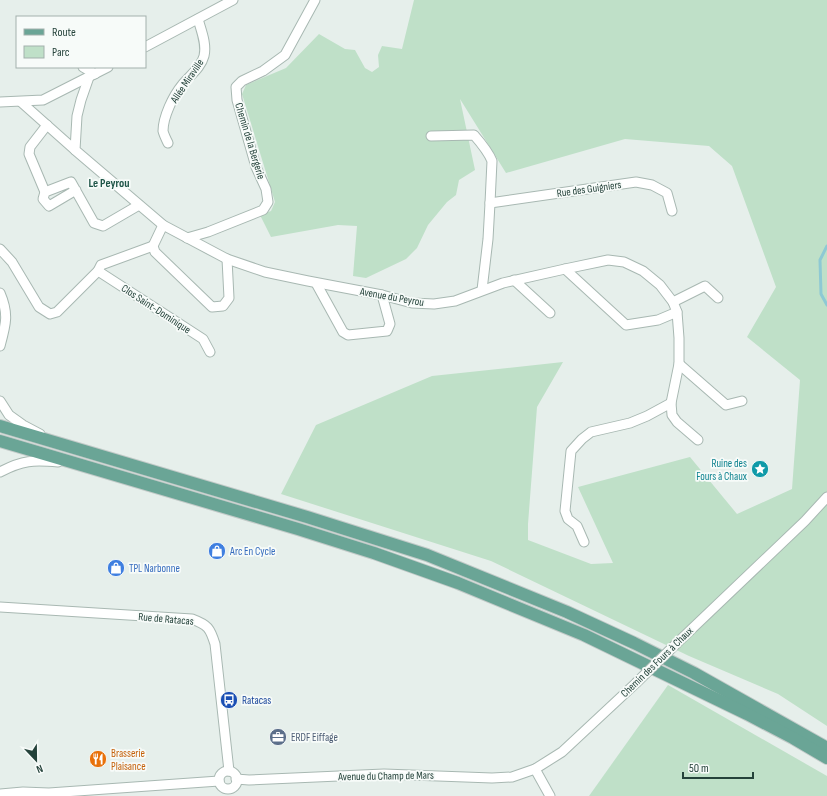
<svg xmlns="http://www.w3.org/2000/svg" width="827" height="796" font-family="'Sofia Sans Condensed',sans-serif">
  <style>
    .green { fill: #bfe0c8 }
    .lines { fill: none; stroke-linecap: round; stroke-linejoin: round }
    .stream { stroke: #8ec9d4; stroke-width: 3 }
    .street-casing { stroke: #a8b8b2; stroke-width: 11 }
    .primary-casing { stroke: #c2cac8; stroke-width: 14 }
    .street { stroke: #fff; stroke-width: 9 }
    .primary { stroke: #6aa596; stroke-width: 12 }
    .street-bridge-casing { stroke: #a8b8b2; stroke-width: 11; stroke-linecap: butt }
    .street-bridge { stroke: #fff; stroke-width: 9 }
    .labels { text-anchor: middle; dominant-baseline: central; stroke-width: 3.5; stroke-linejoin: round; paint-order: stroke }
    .street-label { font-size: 11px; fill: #24423a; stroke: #f7fbf9 }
    .culture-label { font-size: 11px; fill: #0d838f; stroke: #f7fbf9; text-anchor: end }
    .shop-label { font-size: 11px; fill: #366cbe; stroke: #f7fbf9; text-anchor: start }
    .transit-label { font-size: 11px; fill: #164399; stroke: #f7fbf9; text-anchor: start }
    .service-label { font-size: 11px; fill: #4e5e75; stroke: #f7fbf9; text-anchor: start }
    .food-label { font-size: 11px; fill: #c56008; stroke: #f7fbf9; text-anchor: start }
    .neighbourhood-label { font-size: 12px; font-weight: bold; fill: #1f5548; stroke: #f7fbf9 }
  </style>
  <rect width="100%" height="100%" fill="#e6efeb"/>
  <!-- green -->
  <g class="green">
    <path d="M414,0H827V726L778,694L689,656L491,561L281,494L316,425L432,376L563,362L537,407L528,524V540L591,564L613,563L578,487L690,457L737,514L792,489L800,380L747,337L776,287L732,166L709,146L625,139L506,173L460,99L475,170L459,180L456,195L447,202L428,225L417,248L406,259L366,278L353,276L357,226L338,225L271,237L260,215L271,211L275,202L242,94L246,85L286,68L319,34L345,49L355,50L365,68L372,72L379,67L378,55L382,46L402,49Z"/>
    <path d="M668,685L827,776V796H589Z"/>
  </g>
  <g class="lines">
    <!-- stream -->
    <path class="stream" d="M827,246L820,260L821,294L827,305"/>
    <defs>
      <g id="street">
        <path d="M145,47L233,0"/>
        <path d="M83,67L95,74"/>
        <path d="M89,77L81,100L77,116L75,150L163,225L227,259L265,272L308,281L382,295L412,303L434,304L455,301L503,283L565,269L608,260L624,262L643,271L660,285L673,302L677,312L679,338V364L671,403L672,415L677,422L698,440"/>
        <path d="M0,102L43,100L108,67"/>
        <path d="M21,102L75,150"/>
        <path d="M431,136L474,135C481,143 488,151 492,161L490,203"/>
        <path d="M168,143C166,139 164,135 163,131C163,117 173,96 182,85C189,76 201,68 204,56C207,44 201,30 198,19"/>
        <path d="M76,190L49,206L43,199L45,192L71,182L94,223L103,226L139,205"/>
        <path d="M45,192L29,154L30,147L47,125"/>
        <path d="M163,225L153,246L155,252L212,307L223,306L229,298L227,259"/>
        <path d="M187,238L208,232L263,210L268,202L266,189L256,167L237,100L236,87L242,81L263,71L285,55L315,0"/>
        <path d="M0,249L12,262L39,307L50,314L57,312L98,271L101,265L153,246"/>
        <path d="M565,269L626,325L658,320L677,312"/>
        <path d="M98,271L203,339L210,352"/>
        <path d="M514,280L550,313"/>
        <path d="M316,283L343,332L348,335L387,331L390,324L382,295"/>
        <path d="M482,290L488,239L490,203L636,182L652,185L667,193L672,211"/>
        <path d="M0,293C9,314 6,324 0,346"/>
        <path d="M673,302L705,286L718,298"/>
        <path d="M679,364L726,405L742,401"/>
        <path d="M0,401L9,415L23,425L40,434"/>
        <path d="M0,472C23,460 33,460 58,462"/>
        <path d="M584,542L577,526L568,519L565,511L571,451L582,439L591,432L630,423L647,416L671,403"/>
        <path d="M0,607L192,619C208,625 210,628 215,644L229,771"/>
        <path d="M677,643L805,521L827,497"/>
        <path d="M535,769L550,796"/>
        <circle cx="228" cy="780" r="9"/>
        <path d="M236,779L249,780L384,774L492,778L512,777L535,769L562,752L636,683"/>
        <path d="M0,794L23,792L49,793L219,781"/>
      </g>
      <g id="primary">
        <path d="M0,426L307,517L427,555L567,612L634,643L694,673L827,748"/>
        <path d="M0,441L298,529L374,553L458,583L584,635L747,714L793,738L827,758"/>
      </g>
    </defs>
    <!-- street casing -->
    <use href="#street" class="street-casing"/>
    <!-- primary casing -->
    <use href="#primary" class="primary-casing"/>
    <!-- street -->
    <use href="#street" class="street"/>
    <!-- primary -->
    <use href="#primary" class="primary"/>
    <defs>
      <path id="street-bridge" d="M636,683L677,643"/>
    </defs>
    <!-- street-bridge casing -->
    <use href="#street-bridge" class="street-bridge-casing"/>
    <!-- street-bridge -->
    <use href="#street-bridge" class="street-bridge"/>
  </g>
  <!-- icons -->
  <defs>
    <symbol id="sight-disc" viewBox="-11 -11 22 22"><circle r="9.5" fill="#0f9aa8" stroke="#f7fbf9"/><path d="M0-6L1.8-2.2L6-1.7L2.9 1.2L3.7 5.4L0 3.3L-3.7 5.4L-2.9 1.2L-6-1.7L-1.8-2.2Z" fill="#fff"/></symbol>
    <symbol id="shop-disc" viewBox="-11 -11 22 22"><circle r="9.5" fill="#3f7fe0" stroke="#f7fbf9"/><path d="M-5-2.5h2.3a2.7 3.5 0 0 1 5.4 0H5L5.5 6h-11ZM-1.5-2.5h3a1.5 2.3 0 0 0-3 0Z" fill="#fff"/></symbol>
    <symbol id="bus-disc" viewBox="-11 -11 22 22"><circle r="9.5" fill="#1a4fb4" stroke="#f7fbf9"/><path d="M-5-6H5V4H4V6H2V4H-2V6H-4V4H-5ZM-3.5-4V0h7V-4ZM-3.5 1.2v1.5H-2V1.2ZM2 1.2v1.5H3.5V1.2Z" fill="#fff"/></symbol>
    <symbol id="office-disc" viewBox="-11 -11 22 22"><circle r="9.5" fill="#5c6f8a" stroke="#f7fbf9"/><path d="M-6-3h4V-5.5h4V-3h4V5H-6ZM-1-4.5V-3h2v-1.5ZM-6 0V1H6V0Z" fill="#fff"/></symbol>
    <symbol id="restaurant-disc" viewBox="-11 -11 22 22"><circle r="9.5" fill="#e8710a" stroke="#f7fbf9"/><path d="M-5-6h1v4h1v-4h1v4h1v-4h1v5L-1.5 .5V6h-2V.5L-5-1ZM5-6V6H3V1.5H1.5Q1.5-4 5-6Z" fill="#fff"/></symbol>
  </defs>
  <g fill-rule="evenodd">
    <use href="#sight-disc" x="750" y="459" width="20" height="20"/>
    <use href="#shop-disc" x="207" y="541" width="20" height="20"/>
    <use href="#shop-disc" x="106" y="558" width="20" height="20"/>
    <use href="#bus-disc" x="219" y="690" width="20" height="20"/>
    <use href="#office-disc" x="268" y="727" width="20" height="20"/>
    <use href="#restaurant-disc" x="88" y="749" width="20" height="20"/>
  </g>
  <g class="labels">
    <!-- street labels -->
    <g class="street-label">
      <text transform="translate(187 81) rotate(-56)">Allée Miraville</text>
      <text transform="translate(250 141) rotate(73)">Chemin de la Bergerie</text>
      <text transform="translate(589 189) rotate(-8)">Rue des Guigniers</text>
      <text transform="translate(392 297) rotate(10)">Avenue du Peyrou</text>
      <text transform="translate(156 309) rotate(33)">Clos Saint-Dominique</text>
      <text transform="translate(166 619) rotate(5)">Rue de Ratacas</text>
      <text transform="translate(657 662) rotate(-44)">Chemin des Fours à Chaux</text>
      <text transform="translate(386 776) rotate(-1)">Avenue du Champ de Mars</text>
    </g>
    <!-- culture labels -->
    <g class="culture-label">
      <text x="747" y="463">Ruine des<tspan x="747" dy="13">Fours à Chaux</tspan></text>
    </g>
    <!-- shop labels -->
    <g class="shop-label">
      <text x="230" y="551">Arc En Cycle</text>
      <text x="129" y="568">TPL Narbonne</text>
    </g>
    <!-- transit labels -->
    <g class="transit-label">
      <text x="242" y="700">Ratacas</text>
    </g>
    <!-- service labels -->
    <g class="service-label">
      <text x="291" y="737">ERDF Eiffage</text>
    </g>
    <!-- food labels -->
    <g class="food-label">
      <text x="111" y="753">Brasserie<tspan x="111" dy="13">Plaisance</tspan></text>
    </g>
    <!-- neighbourhood labels -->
    <g class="neighbourhood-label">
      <text x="109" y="183">Le Peyrou</text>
    </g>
  </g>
  <!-- legend -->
  <rect x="16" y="16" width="130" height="52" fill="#f7fbf9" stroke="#a3b1ad"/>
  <rect x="24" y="29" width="20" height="6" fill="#6aa596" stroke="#a3b1ad"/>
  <text x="52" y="36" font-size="12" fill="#24423a">Route</text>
  <rect x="24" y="46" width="20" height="12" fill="#bfe0c8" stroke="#a3b1ad"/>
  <text x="52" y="56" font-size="12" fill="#24423a">Parc</text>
  <!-- north arrow -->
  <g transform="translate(36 760) rotate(158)" stroke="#f7fbf9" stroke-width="3" paint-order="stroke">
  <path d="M0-3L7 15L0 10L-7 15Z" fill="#24423a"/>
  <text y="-6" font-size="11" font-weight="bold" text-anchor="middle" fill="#24423a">N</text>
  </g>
  <!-- scale -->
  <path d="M683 772v6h70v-6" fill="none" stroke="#24423a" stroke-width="2"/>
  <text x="689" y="772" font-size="12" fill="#24423a" stroke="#f7fbf9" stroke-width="3" paint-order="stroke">50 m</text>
</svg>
